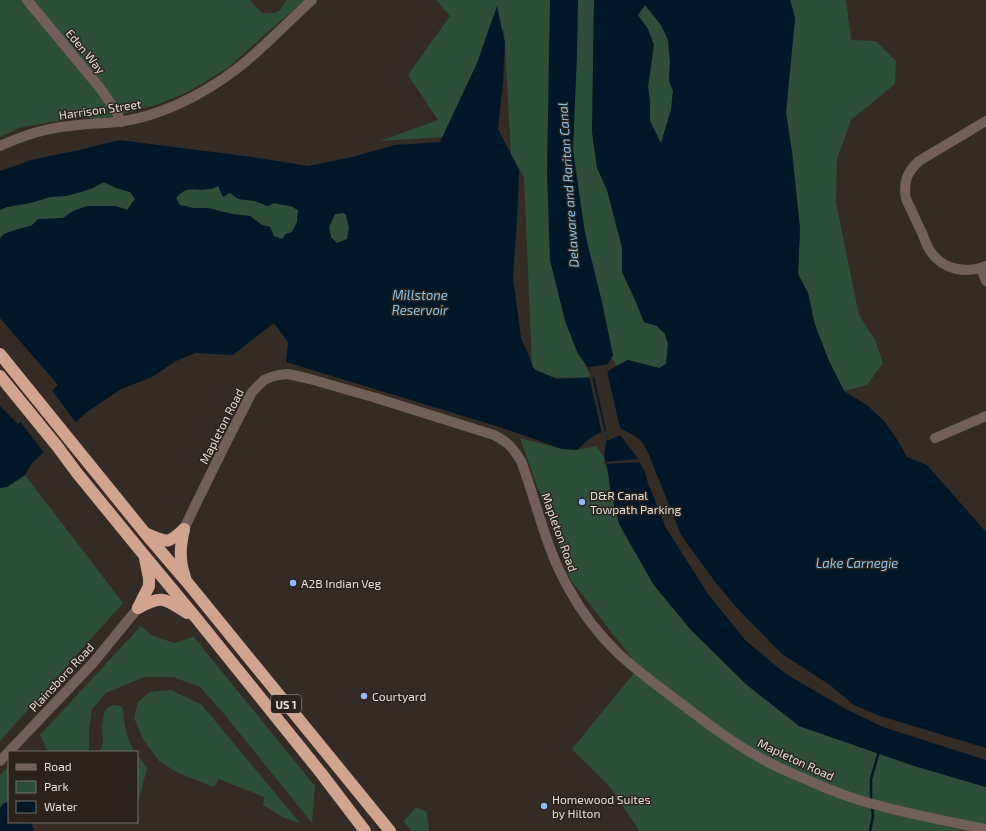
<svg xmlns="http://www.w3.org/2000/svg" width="986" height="831" font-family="'Exo 2',sans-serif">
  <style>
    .green { fill: #2d4f3a }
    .water { fill: #001729; fill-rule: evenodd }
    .pier { fill: #342b25 }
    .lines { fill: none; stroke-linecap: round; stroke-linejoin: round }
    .stream { stroke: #001729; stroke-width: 2.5 }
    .minor { stroke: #725f57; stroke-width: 10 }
    .highway { stroke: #d1a48f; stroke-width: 12 }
    .poi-dot { fill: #92b7fd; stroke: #2a221b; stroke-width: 1.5 }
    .labels { text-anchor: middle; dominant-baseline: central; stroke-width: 3; stroke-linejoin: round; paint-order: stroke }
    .shield { fill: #2a221b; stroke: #ada7a1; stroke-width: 1 }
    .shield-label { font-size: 11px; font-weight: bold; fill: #e5e0db }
    .street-label { font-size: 12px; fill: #e5e0db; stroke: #2a221b }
    .poi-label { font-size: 12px; fill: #e5e0db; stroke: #2a221b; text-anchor: start }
    .water-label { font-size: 13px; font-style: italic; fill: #86c6f3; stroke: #2a221b }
  </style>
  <rect width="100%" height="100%" fill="#342b25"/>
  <!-- green -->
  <g class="green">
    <path d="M0,0H250L262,13C277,14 279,13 286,0H305L271,29L229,67L186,93L156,105L99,120L84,117L50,122L19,128L0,137Z"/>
    <path d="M436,0H594L592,132L597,168L607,190L622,247V272L635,300L644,322L657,326L665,334L668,344L666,364L659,368L628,360L616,366L610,354L583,360L591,378L540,377L532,366L524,177L511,154L504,29L443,137L380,141L438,120L408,75L450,16Z"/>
    <path d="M790,0H846L851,40L876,41L896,61L895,84L851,120L837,159L836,203L859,315L875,340L883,363L867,385L844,391L829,361L815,325L808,293L798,274L800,228L792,152L786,113L795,18Z"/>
    <path d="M645,5L661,25L668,40L670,61L669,81L673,91L671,110L661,143L650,121V102L648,86L654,45L638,15Z"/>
    <path d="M104,182L116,188L130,192L135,199L127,210L116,206L73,211L63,218L55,219L18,229L4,234L0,238V210L7,207L30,203L50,197L66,196L93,188Z"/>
    <path d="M218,186L230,193L238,199L255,201L267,206L274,203L283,205L291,206L298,210L297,222L292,232L286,234L282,239L274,236L270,227L262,225L250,216L232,214L208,208H193L180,205L176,198C188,184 194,192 209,189C212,189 215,187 218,186Z"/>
    <path d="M343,213L346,215L349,228L347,239L336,243L331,237L329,227L335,214Z"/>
    <path d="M520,438L562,449L577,450L596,446L604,457L608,472L653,584L691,630L747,685L799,726L914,766L986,787V831H638L639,830L609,786L572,749L634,673L630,656L570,579Z"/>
    <path d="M25,475L123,603L0,741V488L7,487Z"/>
    <path d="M141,626L151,635L174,643L187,639L193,636L315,786L312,823L225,715L200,687L173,677H144L106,693L92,709L89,730V752H49L47,750L40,735Z"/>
    <path d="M171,690L202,705L300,823L284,818L263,805L264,797L219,779L214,787L178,773L159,761L143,739L134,718L138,702L150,692Z"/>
    <path d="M113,705L121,706C125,713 123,717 125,725C126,734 130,745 135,752H100L103,743L102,726L104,713L107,708Z"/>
    <path d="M137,754L147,768L139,800L137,795Z"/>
    <path d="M9,766V801L3,804L0,808V775Z"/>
    <path d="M416,807L427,812L429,831H411L404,821Z"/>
  </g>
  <!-- water -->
  <g class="water">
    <path d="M550,0H578L577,55L573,150L585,233L602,302L613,355L603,373L617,431L637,457L644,470L648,483L666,528L708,594L746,641L786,674L846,709L883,727L986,760V787L914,766L799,726L747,685L691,630L653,584L619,524L610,489L608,472L604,457L607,433L594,375L578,354L565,321L550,260L547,172Z"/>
    <path d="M594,0H790L795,18L786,113L792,152L800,228L798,274L808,293L815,325L829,361L844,391L868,406L884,421L898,441L907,457L927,465L986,532V748L880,716L854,705L830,685L782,654L735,606L716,583L681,535L649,455L643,443L638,438L620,428L607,372L616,366L628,360L659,368L666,364L668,344L665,334L657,326L644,322L635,300L622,272V247L607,190L597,168L592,132ZM645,5L661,25L668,40L670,61L669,81L673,91L671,110L661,143L650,121V102L648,86L654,45L648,29L638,15Z"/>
    <path d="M497,6L505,43L503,82L498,129L519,170L517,220L513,278L521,337L534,369L557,379L594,377L606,431C593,434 587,441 577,450L562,449L506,429L286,362L288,342L274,323L233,355L196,353L176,361L152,377L121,389L87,412L32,463L25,475L7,487L0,488V406L18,424L58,385L0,318V238L4,234L18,229L31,226L38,219L63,218L73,211L87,206H116L127,210L135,199L130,192L116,188L104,182L93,188L81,192L66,196L50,197L30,203L7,207L0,210V171L35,159L79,150L119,140L252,157L308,166L352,157L395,145L440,142L477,63ZM218,186L223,197L230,193L238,199L255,201L268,206L274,203L283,205L291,206L298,210L297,222L292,232L286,234L282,239L274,236L270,227L262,225L250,216L232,214L208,208H193L180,205L176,198C188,184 194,192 209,189C212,189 215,187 218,186ZM343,213L346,215L349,228L347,239L337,243L331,237L329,227L335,214Z"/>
    <path d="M9,801V822H31L34,831H0V808L3,804Z"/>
  </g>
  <!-- pier -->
  <g class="pier">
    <path d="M609,364L610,365L608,370L610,368L607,373L620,429L622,432L619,430L622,434L621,435L606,441L607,433L594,375L589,367Z"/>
    <path d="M589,376H592L605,433L602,434Z"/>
    <path d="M51,389L77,424L45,454L19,420Z"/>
    <path d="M641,459L642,462L604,464L603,462Z"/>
  </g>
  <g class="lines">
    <!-- stream -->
    <g class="stream">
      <path d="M871,801V779L879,751"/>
      <path d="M870,831L873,816L872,806"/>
    </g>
    <!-- minor -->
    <g class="minor">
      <path d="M27,0L100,88L116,111L121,122"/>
      <path d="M986,121L919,161C907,172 903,182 906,199C912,211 917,223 923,235C925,241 927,247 931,252C943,270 967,274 986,266"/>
      <path d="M0,146C22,136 45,128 70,126C90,123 110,124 130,120C172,112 218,86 250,58C271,40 291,19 312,0"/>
      <path d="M981,268L986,281"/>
      <path d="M935,438L986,416"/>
      <path d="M184,529L193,510L225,445L252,392L264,380L271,377L279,375L288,374L310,379L376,398L494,435C508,442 513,448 521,461C537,503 546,550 569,589C582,613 599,635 619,654C634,668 650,680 666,692C699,717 731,743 768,762C779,768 791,773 803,778C827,789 852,799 877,805C913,815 950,822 986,829"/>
      <path d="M0,761L93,663L138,608"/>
    </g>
    <!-- highway -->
    <g class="highway">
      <path d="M0,354L145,533L187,582L390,831"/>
      <path d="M0,376L57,446L77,473L144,555L197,619L321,773L365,831"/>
      <path d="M184,529C180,547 179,560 185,577"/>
      <path d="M147,534C167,542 167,545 184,529"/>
      <path d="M138,608C163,594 165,599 187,613"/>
      <path d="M138,608L149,586V578L145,558"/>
    </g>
  </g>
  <!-- markers -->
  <g class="poi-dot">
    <circle cx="582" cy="502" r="4"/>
    <circle cx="293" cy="583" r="4"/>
    <circle cx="364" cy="696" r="4"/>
    <circle cx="544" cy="806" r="4"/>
  </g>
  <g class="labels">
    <!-- shield labels -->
    <rect class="shield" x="271" y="695" width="30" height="18" rx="3"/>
    <g class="shield-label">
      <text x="286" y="704">US 1</text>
    </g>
    <!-- street labels -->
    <g class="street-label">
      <text transform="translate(86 51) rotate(50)">Eden Way</text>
      <text transform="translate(100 109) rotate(-8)">Harrison Street</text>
      <text transform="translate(221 426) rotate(-63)">Mapleton Road</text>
      <text transform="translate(560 532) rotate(70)">Mapleton Road</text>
      <text transform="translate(61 677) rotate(-47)">Plainsboro Road</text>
      <text transform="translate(796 759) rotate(25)">Mapleton Road</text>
    </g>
    <!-- poi labels -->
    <g class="poi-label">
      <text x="590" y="495">D&amp;R Canal<tspan x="590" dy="14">Towpath Parking</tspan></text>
      <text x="301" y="583">A2B Indian Veg</text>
      <text x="372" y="696">Courtyard</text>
      <text x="552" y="799">Homewood Suites<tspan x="552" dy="14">by Hilton</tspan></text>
    </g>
    <!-- water labels -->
    <g class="water-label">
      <text transform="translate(568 185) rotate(-94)">Delaware and Raritan Canal</text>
      <text x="420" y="295">Millstone<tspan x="420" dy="15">Reservoir</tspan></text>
      <text x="857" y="563">Lake Carnegie</text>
    </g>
  </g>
  <!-- legend -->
  <rect x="8" y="751" width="130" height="72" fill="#2a221b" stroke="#756e68"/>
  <rect x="16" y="764" width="20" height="6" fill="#725f57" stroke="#756e68"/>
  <text x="44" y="771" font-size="12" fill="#e5e0db">Road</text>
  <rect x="16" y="781" width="20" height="12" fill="#2d4f3a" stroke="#756e68"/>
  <text x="44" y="791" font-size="12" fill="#e5e0db">Park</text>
  <rect x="16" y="801" width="20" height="12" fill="#001729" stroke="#756e68"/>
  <text x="44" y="811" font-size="12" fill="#e5e0db">Water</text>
</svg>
